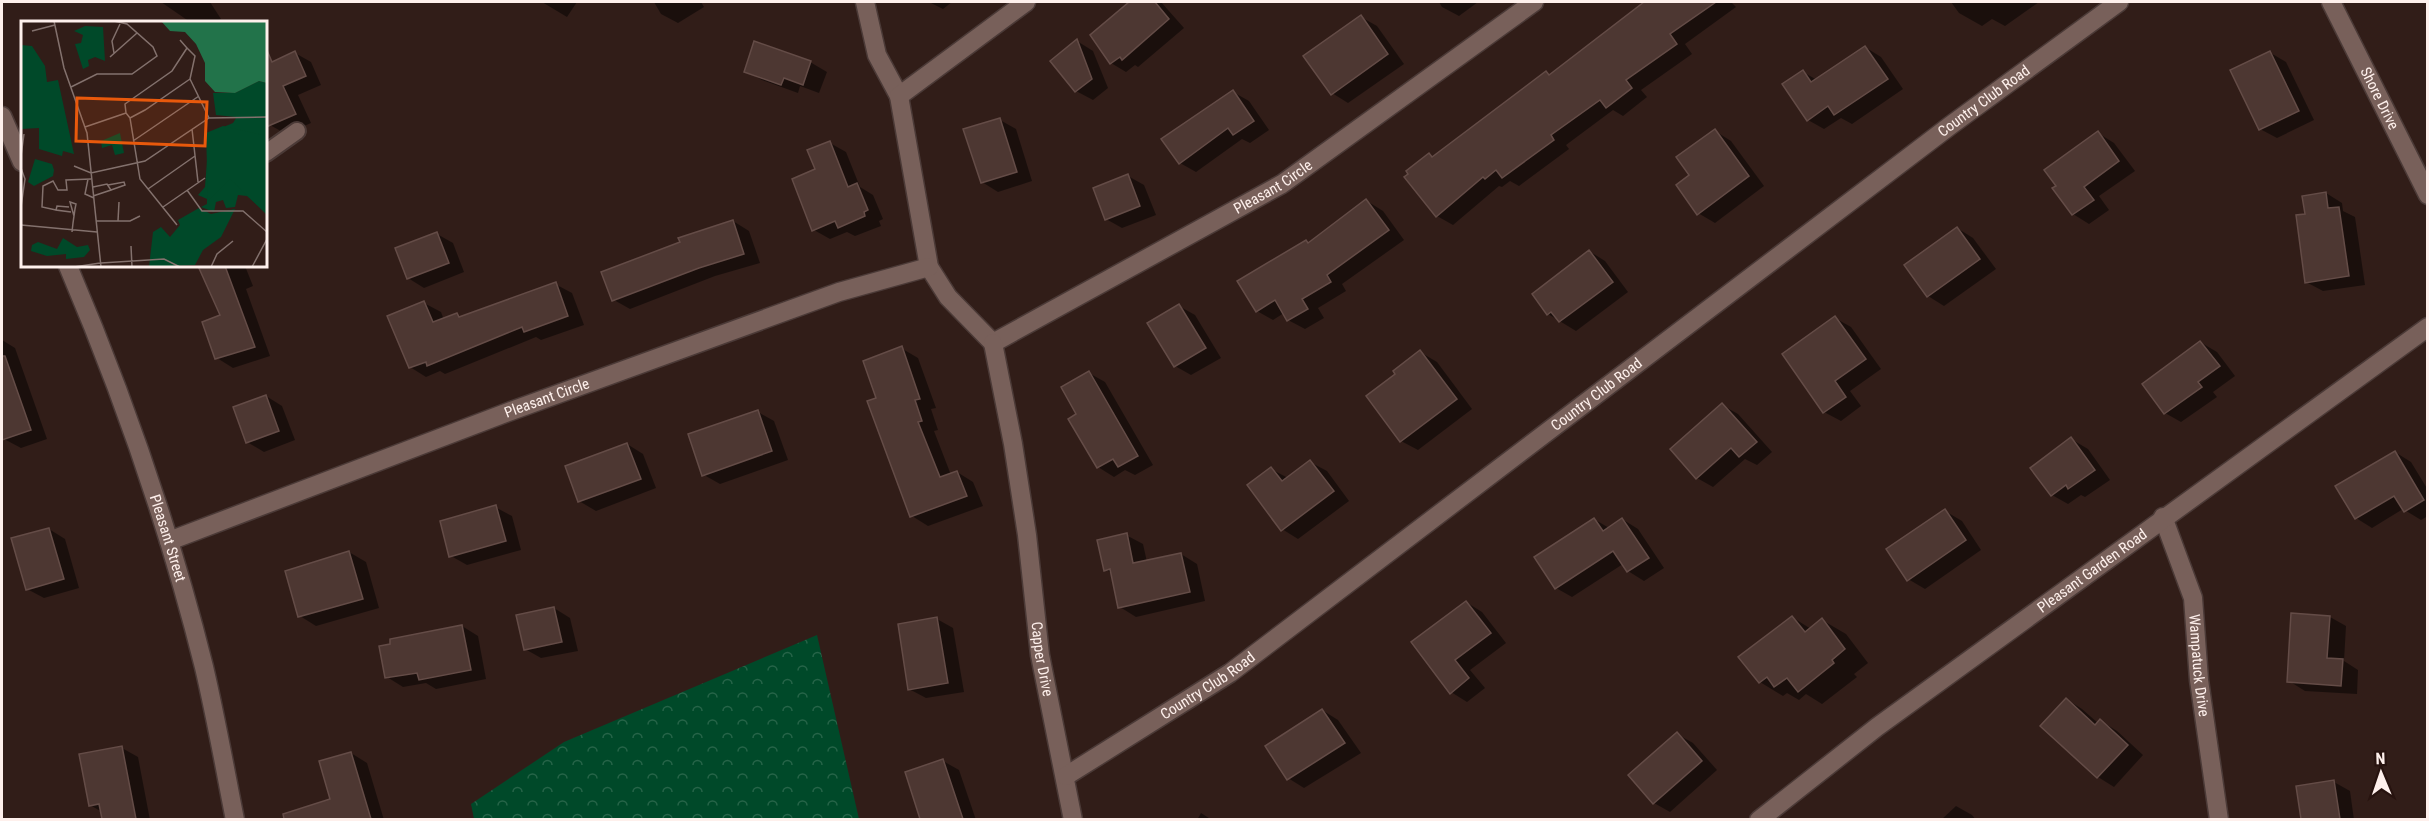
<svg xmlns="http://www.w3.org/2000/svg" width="2429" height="821" font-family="'Roboto Condensed',sans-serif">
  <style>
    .forest { fill: url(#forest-crowns) }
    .shadow { fill: #0007 }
    .building { fill: #4d3732; stroke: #644c47; stroke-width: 1.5 }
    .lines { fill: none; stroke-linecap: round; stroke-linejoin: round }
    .lane-casing { stroke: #4b3a37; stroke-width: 20 }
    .street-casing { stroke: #4b3a37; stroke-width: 21 }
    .secondary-casing { stroke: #4b3a37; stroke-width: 21 }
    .lane { stroke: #78605a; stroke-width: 16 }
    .street { stroke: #78605a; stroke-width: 18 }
    .secondary { stroke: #78605a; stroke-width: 18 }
    .labels { text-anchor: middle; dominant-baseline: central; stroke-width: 6; stroke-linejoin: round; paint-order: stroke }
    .street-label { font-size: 15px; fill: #fef0ec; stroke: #27130f }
    .inset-road { fill: none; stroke: #83716d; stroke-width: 1.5 }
    .view { fill: #e8590c; fill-opacity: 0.15; stroke: #e8590c; stroke-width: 3 }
    .inset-edge { fill: none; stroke: #fef0ec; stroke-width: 3 }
  </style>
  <defs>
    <pattern id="forest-crowns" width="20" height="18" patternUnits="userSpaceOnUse" patternTransform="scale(1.5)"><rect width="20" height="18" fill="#004929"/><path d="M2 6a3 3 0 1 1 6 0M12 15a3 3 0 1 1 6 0" fill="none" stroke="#266448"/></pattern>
  </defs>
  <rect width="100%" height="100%" fill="#311d18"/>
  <!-- forest -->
  <path class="forest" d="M817,635L859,819H474L471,804L564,742Z"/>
  <!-- shadow -->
  <g class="shadow">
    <path d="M161,2H210L221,19L215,22H190Z"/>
    <path d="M542,2H577L567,17Z"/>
    <path d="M654,2H701L704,7L678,23L661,14Z"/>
    <path d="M929,2H952L943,9Z"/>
    <path d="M1131,2H1161L1184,28L1138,67L1135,65L1126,72L1111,63L1092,35Z"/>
    <path d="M1439,2H1478L1459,16L1442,7Z"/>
    <path d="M1647,2H1731L1736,7L1685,44L1692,54L1641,90L1647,97L1623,116L1613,110L1566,145L1569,149L1519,186L1510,181L1502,187L1499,186L1453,225L1437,216L1429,155L1434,158L1546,73L1550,75Z"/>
    <path d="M1951,2H2039L2005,26L1992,19L1982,26L1959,13Z"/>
    <path d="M1361,17L1377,26L1404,64L1348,103L1332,93Z"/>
    <path d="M1077,41L1093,51L1108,88L1093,100L1076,91L1052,61Z"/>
    <path d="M1865,47L1881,57L1903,89L1852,124L1841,118L1824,129L1808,120L1803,72L1817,80Z"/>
    <path d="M2269,52L2286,62L2314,120L2277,138L2260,129Z"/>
    <path d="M295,53L311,62L321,85L298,95L311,123L286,134L270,125L268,121L266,122V66Z"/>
    <path d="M810,62L827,72L819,93L800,86L798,93L762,80L746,71Z"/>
    <path d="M1233,92L1249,101L1269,130L1250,143L1242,139L1196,172L1180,163Z"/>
    <path d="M1000,120L1016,129L1032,181L998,192L982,182Z"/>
    <path d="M1715,131L1731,141L1764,186L1715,223L1698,213L1692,176Z"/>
    <path d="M2098,133L2114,143L2135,171L2099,196L2109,210L2089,224L2073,214Z"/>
    <path d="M830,143L846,152L860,187L873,195L883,219L879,221L881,226L855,236L847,232L830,239L814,230L817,170Z"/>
    <path d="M1128,176L1144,185L1156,215L1122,228L1106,219Z"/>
    <path d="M2326,193L2342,203L2343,211L2355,217L2365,285L2323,291L2306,282V215Z"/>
    <path d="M1367,201L1383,211L1404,240L1342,284L1346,291L1318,308L1324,318L1305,329L1288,320L1284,313L1273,320L1257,311L1309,244Z"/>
    <path d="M733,221L749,231L760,263L715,276L630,309L614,300Z"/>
    <path d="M1957,228L1973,238L1996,269L1944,306L1928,296L1906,265Z"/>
    <path d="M437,234L453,243L464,272L424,288L408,278Z"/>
    <path d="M1589,251L1605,261L1628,292L1576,331L1548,314Z"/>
    <path d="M200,266H245L253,286L246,289L270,356L233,368L217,358L222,316Z"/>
    <path d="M555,284L572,293L584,325L541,340L536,337L445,374L440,371L426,377L410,367L424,303L441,312L444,320L457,314L462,318Z"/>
    <path d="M1179,306L1195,315L1221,358L1191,375L1175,366Z"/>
    <path d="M1835,318L1851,327L1881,369L1850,391L1861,406L1841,421L1824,412Z"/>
    <path d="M2,340L15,348L47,439L21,448L4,439L2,431Z"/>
    <path d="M2200,342L2217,352L2235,376L2213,392L2217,397L2181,422L2165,413Z"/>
    <path d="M901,348L918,358L936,408L931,409L938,430L934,431L951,475L957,472L973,482L983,506L928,526L912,516L878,398Z"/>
    <path d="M1420,352L1437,362L1472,409L1418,450L1401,441Z"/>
    <path d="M1089,373L1105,382L1153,465L1135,475L1125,470L1114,477L1098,467L1078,414Z"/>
    <path d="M266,396L282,406L295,440L264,452L247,442Z"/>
    <path d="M1722,405L1738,414L1772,452L1757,465L1745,459L1713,487L1697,478Z"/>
    <path d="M758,412L774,421L788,460L720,484L704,475Z"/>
    <path d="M2071,439L2088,449L2110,480L2085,497L2081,495L2068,504L2052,495Z"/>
    <path d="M627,444L643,454L656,488L596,511L579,501Z"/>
    <path d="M2395,452L2411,462L2428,490V516L2421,520L2403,509L2372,528L2356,518Z"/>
    <path d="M1310,462L1327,471L1349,501L1298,539L1282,529L1271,469L1288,478Z"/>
    <path d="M495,507L512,516L521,550L467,565L451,556Z"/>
    <path d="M1945,511L1962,521L1981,550L1925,589L1908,579Z"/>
    <path d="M1594,519L1609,528L1622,519L1638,529L1664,568L1644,581L1628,571L1623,564L1572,597L1556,588Z"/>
    <path d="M49,529L65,539L79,588L44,598L27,589Z"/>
    <path d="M1126,535L1143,544L1147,562L1181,554L1197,564L1205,601L1136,617L1120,607L1112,573L1106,570Z"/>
    <path d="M349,552L366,562L379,608L316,626L300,616Z"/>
    <path d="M1466,602L1482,612L1506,643L1470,670L1485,688L1467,702L1451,692L1413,643Z"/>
    <path d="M554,608L570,618L578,651L541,658L525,649Z"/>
    <path d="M1792,617L1811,629L1822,620L1846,634L1868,663L1854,674L1857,677L1822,704L1806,694L1799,700L1787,693L1783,696L1760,682Z"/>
    <path d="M2330,617L2346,626L2344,661L2358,670L2357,694L2305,691L2289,681Z"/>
    <path d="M937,619L953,628L964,692L926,698L909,689Z"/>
    <path d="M462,626L478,636L486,679L436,689L426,683L403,687L387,677Z"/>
    <path d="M2066,699L2082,709L2099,724L2101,721L2117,731L2143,755L2114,787L2098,777L2042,726Z"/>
    <path d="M1322,710L1338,720L1361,753L1304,788L1288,778Z"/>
    <path d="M1677,734L1693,743L1717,770L1670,812L1654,803Z"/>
    <path d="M122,748L138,757L150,820H104L102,812L90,805Z"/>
    <path d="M351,753L367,763L384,820H331L326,802L332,800Z"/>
    <path d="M943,761L959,770L976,820H922L907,773Z"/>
    <path d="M2334,782L2350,791L2354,820H2302L2298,787Z"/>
    <path d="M1956,806L1972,815L1976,820H1941Z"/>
    <path d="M1201,813L1212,820H1197Z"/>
  </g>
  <!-- building -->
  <g class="building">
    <path d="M1129,2H1155L1169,19L1122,60L1120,57L1110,64L1090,35Z"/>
    <path d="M1644,2H1716L1670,34L1677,44L1626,80L1632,88L1606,108L1600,100L1551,135L1554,140L1502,178L1496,170L1485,179L1483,177L1436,217L1404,177L1408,174L1406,171L1429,153L1432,157L1546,71L1549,75Z"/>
    <path d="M1361,15L1388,54L1331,95L1303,56Z"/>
    <path d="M1077,39L1092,79L1075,92L1050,61Z"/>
    <path d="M754,41L811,61L803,85L784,78L781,85L744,72Z"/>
    <path d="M1865,46L1888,79L1834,115L1828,106L1807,121L1782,84L1803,70L1811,82Z"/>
    <path d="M266,48L272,62L295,51L306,76L283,86L296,114L266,127Z"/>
    <path d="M2270,51L2299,111L2259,130L2230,70Z"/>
    <path d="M1233,90L1254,121L1233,135L1228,128L1179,164L1161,139Z"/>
    <path d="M1000,118L1017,172L981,183L963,129Z"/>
    <path d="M1715,129L1749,176L1697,215L1676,185L1689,175L1676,157Z"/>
    <path d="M2098,131L2119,161L2084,187L2094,200L2072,215L2052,188L2056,186L2044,170Z"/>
    <path d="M830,141L848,187L857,183L868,210L864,212L865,216L838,228L835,221L812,231L792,179L815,169L807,150Z"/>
    <path d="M1128,174L1140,206L1105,220L1093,188Z"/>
    <path d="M2326,192L2328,208L2339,207L2349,276L2305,283L2296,215L2305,214L2302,196Z"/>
    <path d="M1366,199L1389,230L1327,275L1331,282L1302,299L1308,309L1287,321L1275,300L1256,312L1237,281L1306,240L1308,243Z"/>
    <path d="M733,220L744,254L699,268L612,301L601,272L680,242L678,238Z"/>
    <path d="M1957,227L1980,259L1927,297L1904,265Z"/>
    <path d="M437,232L449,263L407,279L395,248Z"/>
    <path d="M1589,250L1613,282L1559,322L1551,312L1547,315L1532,294Z"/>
    <path d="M198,266H225L255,347L215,359L202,322L220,315Z"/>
    <path d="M556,282L568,316L524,332L522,327L427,366L426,362L409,368L387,316L424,301L433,322L457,313L459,317Z"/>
    <path d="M1179,304L1206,348L1174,367L1147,323Z"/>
    <path d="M1835,316L1866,359L1835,381L1846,397L1823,413L1782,354Z"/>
    <path d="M2200,341L2220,366L2198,382L2202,387L2164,414L2142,384Z"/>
    <path d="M902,346L920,399L915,400L922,421L918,422L940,477L957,471L967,496L910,517L867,401L876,398L863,361Z"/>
    <path d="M1420,350L1457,399L1400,442L1366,396L1395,374L1393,371Z"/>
    <path d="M2,356H5L31,430L2,440Z"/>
    <path d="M1089,371L1138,456L1118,467L1113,459L1097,468L1068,419L1076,414L1061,387Z"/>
    <path d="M266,395L279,431L246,443L233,407Z"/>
    <path d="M1722,403L1757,442L1739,457L1731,448L1696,479L1670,449Z"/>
    <path d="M758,410L772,451L702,476L688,434Z"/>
    <path d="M2071,437L2095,470L2068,489L2066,485L2051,496L2030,468Z"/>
    <path d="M627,443L641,479L578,502L565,466Z"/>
    <path d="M2395,451L2424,500L2404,512L2394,496L2355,519L2335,486Z"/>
    <path d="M1310,460L1334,491L1281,531L1247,485L1271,467L1282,481Z"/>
    <path d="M496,505L506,541L449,557L440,521Z"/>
    <path d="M1945,509L1966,540L1907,581L1886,549Z"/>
    <path d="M1594,518L1603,531L1622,518L1649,558L1627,572L1613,551L1555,589L1534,557Z"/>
    <path d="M49,528L64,579L26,590L11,538Z"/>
    <path d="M1127,533L1133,563L1181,553L1190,592L1118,608L1110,569L1104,571L1097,540Z"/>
    <path d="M349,551L363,599L298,617L285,571Z"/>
    <path d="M1466,601L1491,633L1455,660L1469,678L1450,694L1411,642Z"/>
    <path d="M554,607L562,642L524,650L516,615Z"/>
    <path d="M2291,613L2330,616L2327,658L2343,659L2341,686L2287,682Z"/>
    <path d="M1792,616L1805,632L1822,618L1845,649L1832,660L1834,663L1798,692L1787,678L1774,687L1767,677L1759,683L1738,657Z"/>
    <path d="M937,617L948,683L908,690L898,624Z"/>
    <path d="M462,625L471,670L419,680L417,673L385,678L379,646L390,644V639Z"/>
    <path d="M2066,698L2095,725L2100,719L2128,745L2097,778L2040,726Z"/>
    <path d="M1322,709L1345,743L1287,780L1265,746Z"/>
    <path d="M1677,732L1702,761L1653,804L1628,775Z"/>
    <path d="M122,746L136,819H102L99,804L89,806L79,754Z"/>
    <path d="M351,752L371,819H284L283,814L330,799L319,761Z"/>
    <path d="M943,759L963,819H920L905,772Z"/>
    <path d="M2334,780L2340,819H2301L2296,786Z"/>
  </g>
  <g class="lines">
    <defs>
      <path id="lane" d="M266,153L297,131"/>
      <g id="street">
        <path d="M865,2L877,55L899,96"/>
        <path id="s1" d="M1026,2L899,96L929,267L948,297L993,343L1282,184L1534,2"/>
        <path id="s2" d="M2331,2L2428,195"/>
        <path id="s3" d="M993,343L1013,444L1027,535L1040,655L1073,820"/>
        <path id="s4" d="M2163,517L2193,598L2199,680L2219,820"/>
        <path id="s5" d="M169,541L511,411L839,292L929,267"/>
        <path id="s6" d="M1066,776L1230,673L1951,125L2119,2"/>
        <path id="s7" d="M1759,820L1877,727L2428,327"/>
      </g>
      <g id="secondary">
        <path d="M2,116L22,162"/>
        <path id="s8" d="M68,266C123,395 170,531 204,667C216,718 225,769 235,820"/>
      </g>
    </defs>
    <!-- lane casing -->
    <use href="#lane" class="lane-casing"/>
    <!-- street casing -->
    <use href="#street" class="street-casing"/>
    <!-- secondary casing -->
    <use href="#secondary" class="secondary-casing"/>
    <!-- lane -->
    <use href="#lane" class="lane"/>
    <!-- street -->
    <use href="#street" class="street"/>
    <!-- secondary -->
    <use href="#secondary" class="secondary"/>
  </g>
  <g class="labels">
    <!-- street labels -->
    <g class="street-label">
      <text stroke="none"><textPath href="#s2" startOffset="108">Shore Drive</textPath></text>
      <text stroke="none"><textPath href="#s6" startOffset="1140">Country Club Road</textPath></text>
      <text stroke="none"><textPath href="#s1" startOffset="752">Pleasant Circle</textPath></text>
      <text stroke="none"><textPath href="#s6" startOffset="654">Country Club Road</textPath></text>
      <text stroke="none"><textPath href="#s5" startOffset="404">Pleasant Circle</textPath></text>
      <text stroke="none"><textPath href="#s8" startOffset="290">Pleasant Street</textPath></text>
      <text stroke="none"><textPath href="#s7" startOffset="416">Pleasant Garden Road</textPath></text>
      <text stroke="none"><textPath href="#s3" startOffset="320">Capper Drive</textPath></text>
      <text stroke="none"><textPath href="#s4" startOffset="154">Wampatuck Drive</textPath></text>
      <text stroke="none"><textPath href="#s6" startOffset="168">Country Club Road</textPath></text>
    </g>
  </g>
  <!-- overview -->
  <g transform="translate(21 21)">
    <rect width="246" height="246" fill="#311d18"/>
    <path d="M238,60L246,62V99L195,94L192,72H214Z" fill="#004929"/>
    <path d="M64,5L82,6L84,40L74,36L67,39L68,45L62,48L54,23L60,22L62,14L53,10ZM0,24L11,25L24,45L26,61L37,59L53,133L42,130L41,135L18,128V107L0,108ZM215,97H246V193L226,175L217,174L214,186L205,187L202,179L195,181L193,191L180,186L186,183V178L177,174L184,166L188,112L212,102ZM99,112L103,132L94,134L91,124L81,127L80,120ZM178,187L190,193L214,188L200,216L182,229L174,244L128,246L132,211L140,206L149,216L159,204L157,199ZM42,217L56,226L67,224L69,229L63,236L45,238V233L26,235L10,230L11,224L17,221L36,228Z" fill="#004929"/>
    <path d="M202,105L246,115V194L209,158L187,180L185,112ZM14,138L31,143L33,149L32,155L13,165L7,161Z" fill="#004929"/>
    <path d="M140,0H246V62L238,60L214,72L194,71L184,60V42L175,23L164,11L149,10Z" fill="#22734a"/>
    <path class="inset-road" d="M33,0L43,47L66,112L80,246M11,10L34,4M159,19L166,27L151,50L104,83L105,92L109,97L124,89L169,58M166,27L174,35L169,58L188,97M93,32L91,20L99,3M89,36L116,12M50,66L76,53H111L136,35L132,26L106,3L93,0M109,97L119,158L156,204M64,106L105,92M171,108L177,161M112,120L178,75M0,135L3,113M53,145L70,152L124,140L188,97L246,96M0,147L4,158L0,186M67,158L64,173L73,177M87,164L103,161L104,164L90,169M72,166L86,163L90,169L72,175M127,168L174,135M166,169L181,190H222L246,211M48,186L36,185L35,189L50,191M142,186L184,157M35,189L21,186L22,165L32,160L37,169H46L45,159L70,158M75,200H109L119,195M97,200L98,181M0,204L76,211M51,211L52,202L54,188L55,183L49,181L53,195M110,225L111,246M80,242L143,238L159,246M53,246L79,242M190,246L196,233L212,220M231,246L246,218"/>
    <path class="view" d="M56,77L186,81L184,125L55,120Z"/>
    <rect width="246" height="246" class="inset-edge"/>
  </g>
  <!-- border -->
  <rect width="2429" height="821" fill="none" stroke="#fef0ec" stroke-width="6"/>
  <!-- north arrow -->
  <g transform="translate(2381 773) rotate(358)" stroke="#27130f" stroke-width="4.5" paint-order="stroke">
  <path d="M0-4.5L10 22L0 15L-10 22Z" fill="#fef0ec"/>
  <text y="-9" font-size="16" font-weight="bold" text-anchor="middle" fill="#fef0ec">N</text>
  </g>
</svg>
